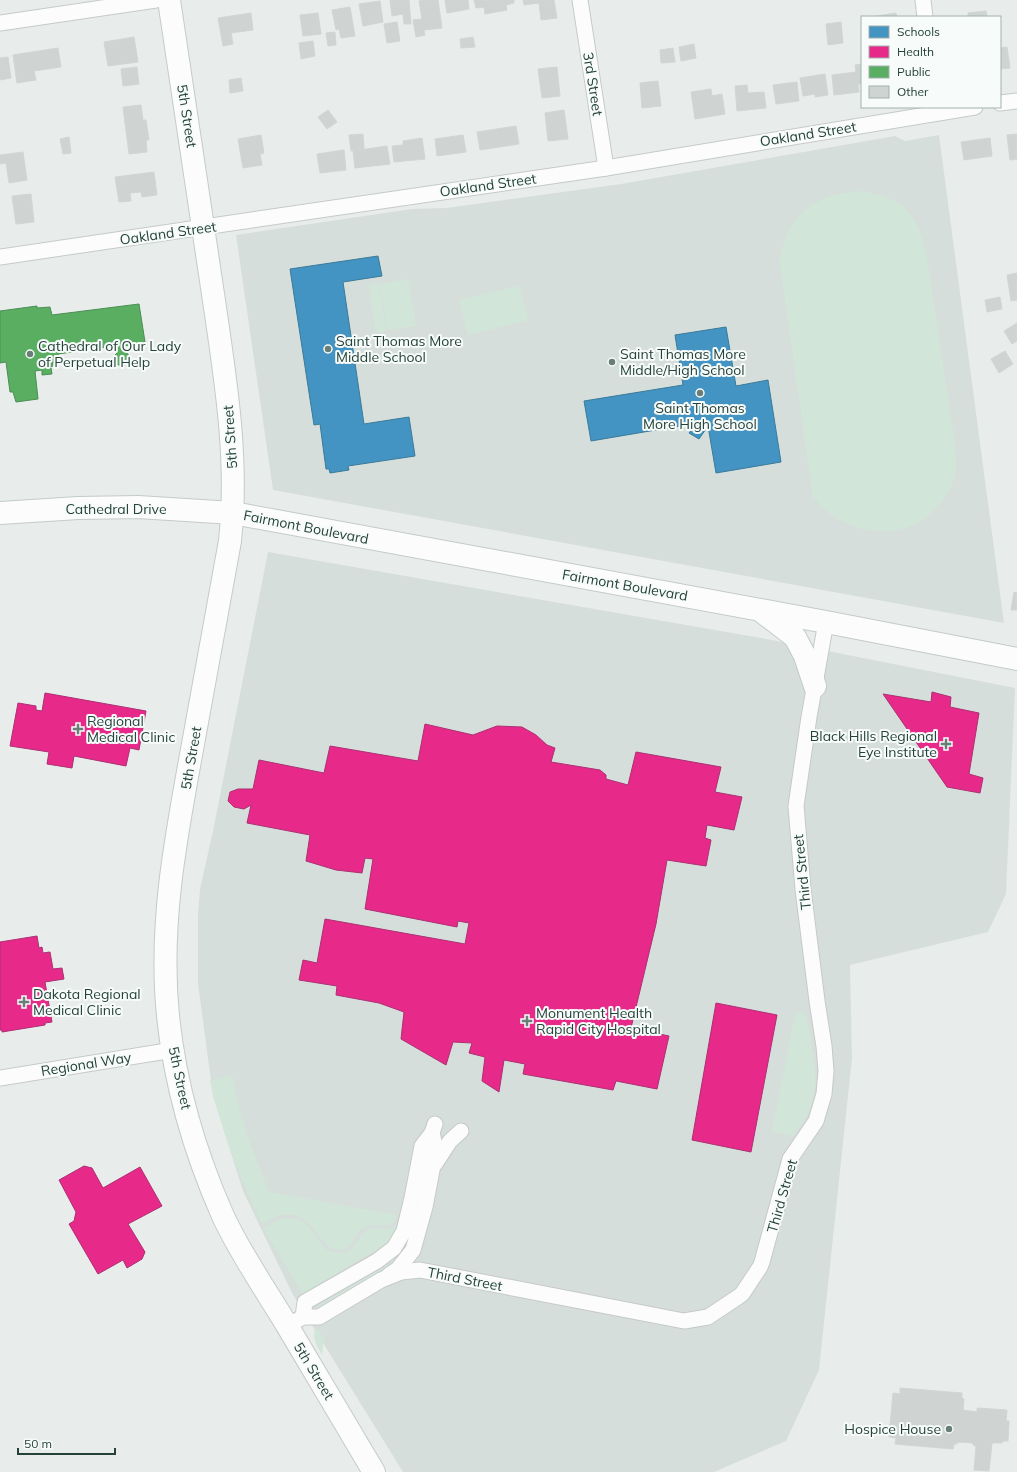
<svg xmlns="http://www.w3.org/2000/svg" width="1017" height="1472" font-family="Mulish,sans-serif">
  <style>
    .built { fill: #d6dedb }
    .green { fill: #d1e6d8 }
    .schools { fill: #4393c3; stroke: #3a7b9a }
    .health { fill: #e7298a; stroke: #ac3072 }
    .public { fill: #5aae61; stroke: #4a8e55 }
    .building { fill: #cfd4d2; stroke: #d1d6d4 }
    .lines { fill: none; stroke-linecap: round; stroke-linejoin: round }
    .street-casing { stroke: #c5cac8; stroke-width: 17 }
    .secondary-casing { stroke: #c3cbc8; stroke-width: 24 }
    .street { stroke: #fcfcfc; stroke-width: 15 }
    .secondary { stroke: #fcfcfc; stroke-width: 22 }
    .poi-dot { fill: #697e78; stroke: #f7fbf9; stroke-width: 1.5 }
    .labels { text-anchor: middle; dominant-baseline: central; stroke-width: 4; stroke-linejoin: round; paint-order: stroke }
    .street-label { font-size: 14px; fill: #24423a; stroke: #f7fbf9 }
    .poi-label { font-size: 14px; fill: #24423a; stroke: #f7fbf9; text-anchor: start }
  </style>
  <rect width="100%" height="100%" fill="#e8edeb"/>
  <!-- built -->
  <g class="built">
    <path d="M939,135L1004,623L273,490L236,235L412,209L446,208L621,184L895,136L905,141Z"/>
    <path d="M268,552L772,640L1015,688L1006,894L988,932L850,965L852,1058L819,1370L786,1441L714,1472H403L292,1293L243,1191L213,1096L198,984V915L200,889L213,831Z"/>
  </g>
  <!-- green -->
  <g class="green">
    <path d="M858,191C882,193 906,202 917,225C921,234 923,244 926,252L954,438C955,451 958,465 954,478C951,491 942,501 933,511C907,537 869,536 838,519C828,513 820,505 813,497L780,263C785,217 813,195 858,191Z"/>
    <path d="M408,279L416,326L387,330L380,284Z"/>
    <path d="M379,284L386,330L380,334L375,327L369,285Z"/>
    <path d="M519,286L528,320L468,335L459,300Z"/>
    <path d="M801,1012L806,1015C811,1046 820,1076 811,1107C807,1117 799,1127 793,1136L772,1132L795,1014Z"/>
    <path d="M232,1075C239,1116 253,1154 269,1192L397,1215L394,1222C383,1229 376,1223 365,1227C354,1231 355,1245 344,1249C318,1257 315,1204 278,1216C273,1218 267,1221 262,1224C239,1177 222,1132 210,1081Z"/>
    <path d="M289,1218C295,1219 301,1220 306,1224C318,1235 321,1256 343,1253C358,1251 357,1233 370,1229C382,1226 391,1235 400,1220L401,1221L393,1239L387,1243L303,1294L263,1228L282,1219Z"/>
    <path d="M387,1265L388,1269L314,1312V1309Z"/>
    <path d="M316,1327L324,1339L322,1355C317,1346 311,1337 316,1327Z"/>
  </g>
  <!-- schools -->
  <g class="schools">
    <path d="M378,256L382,276L343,282L364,424L409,417L415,456L348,466L349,470L330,473L329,469H326L320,424L314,425L290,269Z"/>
    <path d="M726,327L736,386L768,380L781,462L716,473L708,426L699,439L689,433L697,423L591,441L584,401L683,385L675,335Z"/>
  </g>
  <!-- health -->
  <g class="health">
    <path d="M932,692L951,697L950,707L979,713L969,774L983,778L980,793L947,787L883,694L931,702Z"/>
    <path d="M45,693L146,711L139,750L130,748L126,766L74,756L72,768L47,764L49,752L10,746L18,703L36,706V710L42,711Z"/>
    <path d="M425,724L473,735L497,726L522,727L536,735L547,745L555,748L551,762L600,770L606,775V779L628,785L636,752L721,767L715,792L742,797L734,830L707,825L705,838L711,840L706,866L667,860L656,924L631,1028L669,1036L657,1089L616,1081L613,1090L523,1074L525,1064L504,1060L499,1092L482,1081L485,1057L469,1053L472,1043L453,1042L446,1065L401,1039L404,1012L379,1003L336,995L337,986L299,980L303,960L317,963L325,919L465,944L469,923L458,921L457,927L365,909L373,859L365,858L362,873L336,870L306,861L310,835L247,823L251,805L244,809L234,807L228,801L230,792L238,789H253L259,760L324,773L330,746L418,761Z"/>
    <path d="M37,936L39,948L42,947L43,953L50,952L53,969L62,968L64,979L45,982L52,1022L45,1023V1025L2,1032V1030H0V942Z"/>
    <path d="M716,1003L777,1015L751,1152L692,1140Z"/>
    <path d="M84,1166L92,1168L103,1188L140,1167L162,1206L128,1224L145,1252L142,1259L127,1268L123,1260L98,1274L69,1224L74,1221L76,1212L59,1180Z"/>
  </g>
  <!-- public -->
  <path class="public" d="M139,304L145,342L124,346V352L128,354L129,360L127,364L122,366L116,364L113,357L117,353V349H114V346L58,354V356L54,357L55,363H52L53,366L48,367V368H51L52,374L42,375V370L35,371L38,399L16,402L13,392H10L6,362L0,363V311L37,306V308L50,307L52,315Z"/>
  <!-- building -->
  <g class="building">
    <path d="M390,0H409L411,24H404L403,14L392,16Z"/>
    <path d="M423,0H438L442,28L424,30L425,35L416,37L413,20L422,19L419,1Z"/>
    <path d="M445,0H468L469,9L447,13Z"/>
    <path d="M474,0H514V3L506,5L507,10L485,14L484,7L476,8Z"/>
    <path d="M523,0H554L557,18L541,20L539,3L524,5Z"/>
    <path d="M380,1L383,22L363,26L359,4Z"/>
    <path d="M350,7L355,36L341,38L339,29L336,30L332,10Z"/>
    <path d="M986,11L987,17H968V13Z"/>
    <path d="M251,13L253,30L231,33L233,44L223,46L218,18Z"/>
    <path d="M318,13L321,34L303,36L300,15Z"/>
    <path d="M896,13L897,17H877V16Z"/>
    <path d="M397,22L400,41L387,43L384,24Z"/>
    <path d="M841,22L843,43L828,45L826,24Z"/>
    <path d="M335,32L336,45L328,46L326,33Z"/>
    <path d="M134,37L138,62L108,66L104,42Z"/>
    <path d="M473,37L475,47L461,48L460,39Z"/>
    <path d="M313,41L315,56L301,59L299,43Z"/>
    <path d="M694,44L696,58L681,61L679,47Z"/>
    <path d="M1007,47L1010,68L1000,69V48Z"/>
    <path d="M58,48L61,67L34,71L36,80L17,83L13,55Z"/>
    <path d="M673,48L675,62L661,63L660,50Z"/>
    <path d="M8,57L11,78L0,80V58Z"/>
    <path d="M862,64V84H858L859,92L834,95L832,75L856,72L855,65Z"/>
    <path d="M137,67L139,84L123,86L121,69Z"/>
    <path d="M557,67L560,96L542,98L538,69Z"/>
    <path d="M825,74L828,95L815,97V94L803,96L800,78Z"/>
    <path d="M241,78L243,91L230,93L229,80Z"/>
    <path d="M658,81L661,106L642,108L640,83Z"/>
    <path d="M797,82L799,101L776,104L773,85Z"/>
    <path d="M747,85L748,93L764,92L766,108L737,111L735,86Z"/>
    <path d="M711,89L712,96L722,94L725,114L695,119L691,92Z"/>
    <path d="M141,105L143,120H146L149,140H146L147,152L129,154L123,107Z"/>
    <path d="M328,110L337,122L327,129L318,117Z"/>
    <path d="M564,110L568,139L548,141L545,113Z"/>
    <path d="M516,126L519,144L480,150L477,132Z"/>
    <path d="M363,134L364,149L351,151L349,135Z"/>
    <path d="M1017,134V159L1010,160L1007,135Z"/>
    <path d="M261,135L264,153L260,154L262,165L243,168L238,139Z"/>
    <path d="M463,135L466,152L437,156L435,139Z"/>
    <path d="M69,137L71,153L63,154L60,139Z"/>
    <path d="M422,138L425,159L394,162L392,146L403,145V141Z"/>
    <path d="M990,138L992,156L964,160L961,142Z"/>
    <path d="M387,146L390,164L355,168L353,151Z"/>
    <path d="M344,150L346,170L320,173L317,154Z"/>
    <path d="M23,152L27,180L9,183L6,163L0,164V155Z"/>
    <path d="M154,172L157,195L142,197L141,192L130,193L131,201L119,202L115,177Z"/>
    <path d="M31,194L34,222L16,224L12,196Z"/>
    <path d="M1017,273V300L1011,301L1007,275Z"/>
    <path d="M1000,297L1002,309L987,312L985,300Z"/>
    <path d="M1017,323V341L1012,344L1004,331Z"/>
    <path d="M1005,351L1013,364L999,373L991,359Z"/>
    <path d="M1014,592L1017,593V610H1011Z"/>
    <path d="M900,1388L962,1393V1398L964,1399L963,1410L977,1412V1408L1007,1410L1006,1421H1009L1008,1441H1003L1002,1443H992L989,1471L974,1470L976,1446L973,1445V1443L957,1442V1444H954L953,1449L895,1444L896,1438L889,1437L893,1393L900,1394Z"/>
  </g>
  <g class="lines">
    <defs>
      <g id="street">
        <path d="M580,0L606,168"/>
        <path d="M923,0L925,17"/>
        <path d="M0,23L156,0"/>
        <path d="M1000,103L1017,101"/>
        <path d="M0,257L606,168L975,107"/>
        <path d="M0,1078L173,1050"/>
        <path d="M435,1164L450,1141L461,1131"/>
        <path d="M389,1275L398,1269L413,1250L425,1207L436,1149L432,1133"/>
        <path d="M303,1317L305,1302L377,1261L394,1248L404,1231L412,1198L422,1146L432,1133L435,1124"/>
        <path d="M287,1326L303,1317H319L381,1280L401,1272L420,1270L684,1321L708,1317L738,1297L742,1294L760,1267L762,1262L790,1159L816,1121L824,1094L826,1071L824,1046L817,1001L803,889L796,806L809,717L826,622"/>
      </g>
      <g id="secondary">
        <path d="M169,0C184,98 199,196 213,294C225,376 239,458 230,541C217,612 204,684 191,755C175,842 159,927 168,1016C175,1084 195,1153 223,1216C241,1255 266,1290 288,1327C317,1375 345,1424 374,1472"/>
        <path d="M0,513L78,508L138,507L233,513L826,622L1017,659"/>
        <path d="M761,611L795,637L805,656L815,686"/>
      </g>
    </defs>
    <!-- street casing -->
    <use href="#street" class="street-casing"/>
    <!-- secondary casing -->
    <use href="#secondary" class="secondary-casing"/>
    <!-- street -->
    <use href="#street" class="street"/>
    <!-- secondary -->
    <use href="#secondary" class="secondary"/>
  </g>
  <!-- markers -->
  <g class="poi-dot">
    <circle cx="328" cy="349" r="4"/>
    <circle cx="30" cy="354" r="4"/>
    <circle cx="612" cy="362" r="4"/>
    <circle cx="700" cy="393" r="4"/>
    <path d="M76 723h4v4h4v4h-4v4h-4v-4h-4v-4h4z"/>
    <path d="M944 738h4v4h4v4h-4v4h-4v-4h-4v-4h4z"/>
    <path d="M22 996h4v4h4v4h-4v4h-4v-4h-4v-4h4z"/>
    <path d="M525 1015h4v4h4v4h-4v4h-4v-4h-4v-4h4z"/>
    <circle cx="949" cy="1429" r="4"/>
  </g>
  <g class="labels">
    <!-- street labels -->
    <g class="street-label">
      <text transform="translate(593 84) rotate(81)">3rd Street</text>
      <text transform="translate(187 116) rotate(81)">5th Street</text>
      <text transform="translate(808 134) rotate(-9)">Oakland Street</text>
      <text transform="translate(488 185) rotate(-8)">Oakland Street</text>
      <text transform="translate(168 233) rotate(-8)">Oakland Street</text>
      <text transform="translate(230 437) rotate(-94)">5th Street</text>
      <text x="116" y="509">Cathedral Drive</text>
      <text transform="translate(306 527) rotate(11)">Fairmont Boulevard</text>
      <text transform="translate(625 585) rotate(10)">Fairmont Boulevard</text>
      <text transform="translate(191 758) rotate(-80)">5th Street</text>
      <text transform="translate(802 872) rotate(-96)">Third Street</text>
      <text transform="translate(86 1064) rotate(-9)">Regional Way</text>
      <text transform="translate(180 1078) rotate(78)">5th Street</text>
      <text transform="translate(782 1196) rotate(-74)">Third Street</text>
      <text transform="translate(465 1279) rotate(11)">Third Street</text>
      <text transform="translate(314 1371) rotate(59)">5th Street</text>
    </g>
    <!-- poi labels -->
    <g class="poi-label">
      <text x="336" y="341">Saint Thomas More<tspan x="336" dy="16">Middle School</tspan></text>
      <text x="38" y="346">Cathedral of Our Lady<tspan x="38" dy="16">of Perpetual Help</tspan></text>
      <text x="620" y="354">Saint Thomas More<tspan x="620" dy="16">Middle/High School</tspan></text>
      <text x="700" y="408" text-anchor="middle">Saint Thomas<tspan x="700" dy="16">More High School</tspan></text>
      <text x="87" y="721">Regional<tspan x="87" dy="16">Medical Clinic</tspan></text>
      <text x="937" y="736" text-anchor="end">Black Hills Regional<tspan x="937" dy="16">Eye Institute</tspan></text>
      <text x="33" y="994">Dakota Regional<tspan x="33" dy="16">Medical Clinic</tspan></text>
      <text x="536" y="1013">Monument Health<tspan x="536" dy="16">Rapid City Hospital</tspan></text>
      <text x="941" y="1429" text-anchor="end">Hospice House</text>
    </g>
  </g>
  <!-- legend -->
  <rect x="861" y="16" width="140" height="92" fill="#f7fbf9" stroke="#a3b1ad"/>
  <rect x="869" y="26" width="20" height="12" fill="#4393c3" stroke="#a3b1ad"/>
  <text x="897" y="36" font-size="12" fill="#24423a">Schools</text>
  <rect x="869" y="46" width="20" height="12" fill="#e7298a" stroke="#a3b1ad"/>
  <text x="897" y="56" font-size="12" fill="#24423a">Health</text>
  <rect x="869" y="66" width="20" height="12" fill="#5aae61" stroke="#a3b1ad"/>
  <text x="897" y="76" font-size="12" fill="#24423a">Public</text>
  <rect x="869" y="86" width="20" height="12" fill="#cfd4d2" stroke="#a3b1ad"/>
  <text x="897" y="96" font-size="12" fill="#24423a">Other</text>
  <!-- scale -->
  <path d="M18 1448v6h97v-6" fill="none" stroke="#24423a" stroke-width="2"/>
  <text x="24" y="1448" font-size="12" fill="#24423a" stroke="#f7fbf9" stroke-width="3" paint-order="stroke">50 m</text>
</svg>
